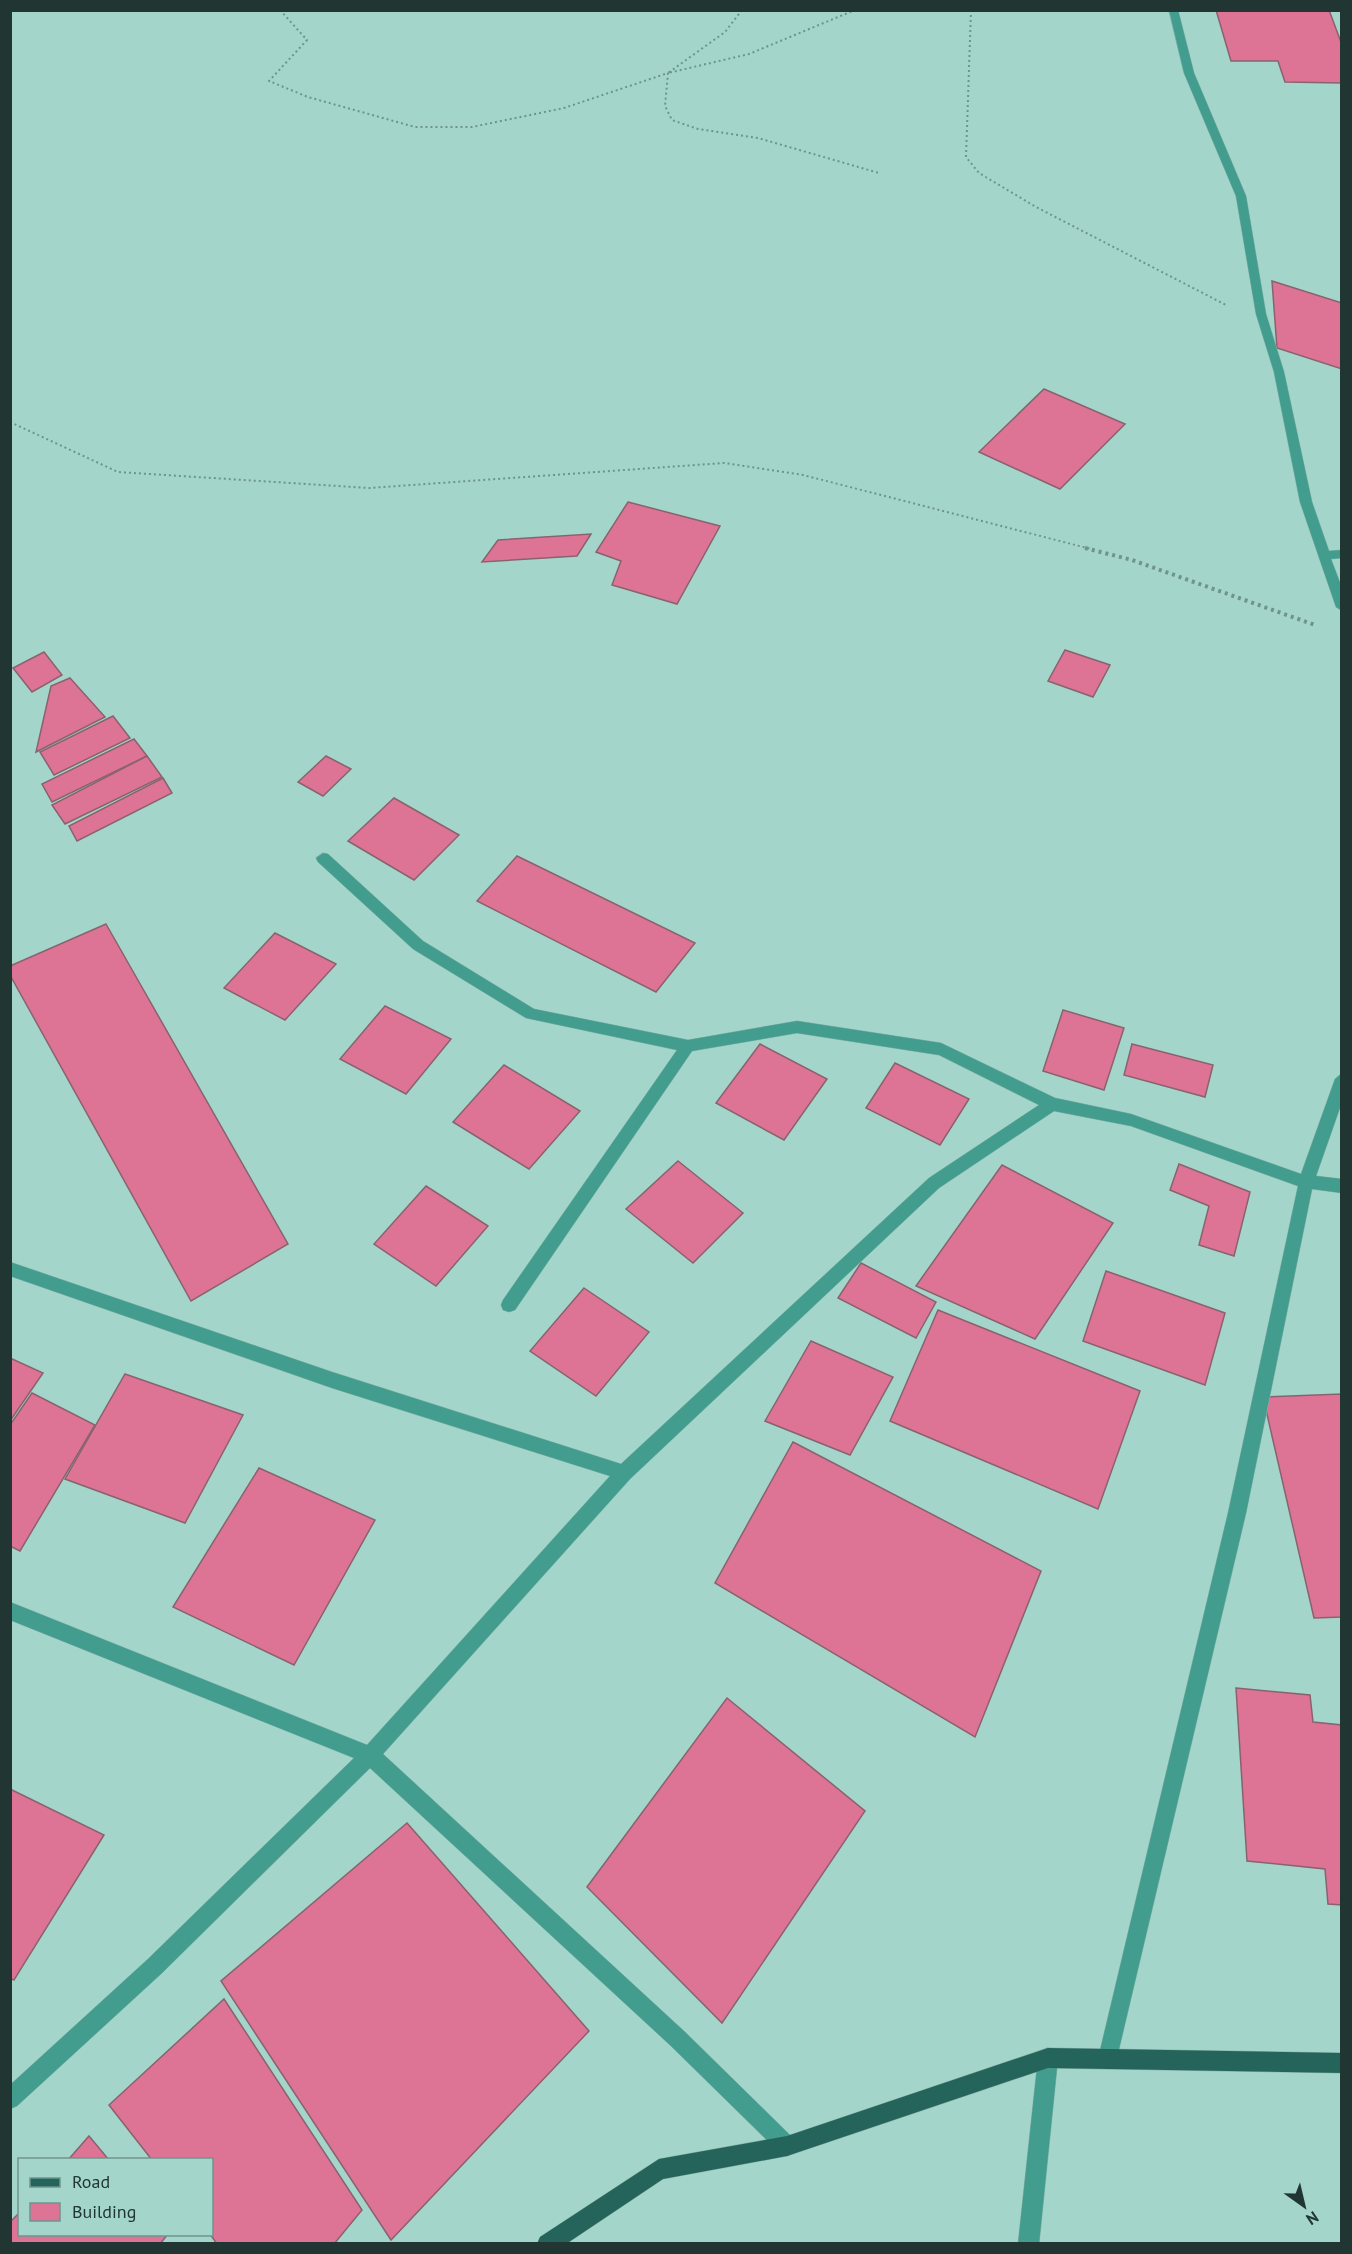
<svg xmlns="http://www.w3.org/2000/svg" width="1352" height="2254" font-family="'PT Sans',sans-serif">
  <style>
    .building { fill: #de7495; stroke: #8a626d; stroke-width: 1.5 }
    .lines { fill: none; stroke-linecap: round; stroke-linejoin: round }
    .minor-casing { stroke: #86b2a9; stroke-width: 1 }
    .major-casing { stroke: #86b2a9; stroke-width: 1 }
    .path-far1 { stroke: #6e948c; stroke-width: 2; stroke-dasharray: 2 3; stroke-linecap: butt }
    .path { stroke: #6e948c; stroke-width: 4; stroke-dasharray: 3 4; stroke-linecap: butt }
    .minor { fill: #439d8e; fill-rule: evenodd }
    .major { fill: #25645a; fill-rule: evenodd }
  </style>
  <rect width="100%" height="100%" fill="#a3d5cb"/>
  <!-- building -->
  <g class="building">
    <path d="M1216,10H1329L1342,45V83L1285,82L1278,61H1231Z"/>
    <path d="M1272,281L1342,303V369L1277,348Z"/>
    <path d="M1044,389L1125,424L1060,489L979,452Z"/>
    <path d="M628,502L720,526L677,604L612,585L621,561L596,552Z"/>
    <path d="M591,534L577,556L482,562L498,540Z"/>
    <path d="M1065,650L1110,665L1093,697L1048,681Z"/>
    <path d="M44,652L62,675L32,692L13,668Z"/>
    <path d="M70,678L105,717L36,752L51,686Z"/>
    <path d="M113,716L130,738L54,775L40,752Z"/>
    <path d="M134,739L147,756L52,802L42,784Z"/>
    <path d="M147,756L162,777L65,824L52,805Z"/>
    <path d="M326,756L351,769L323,796L298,782Z"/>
    <path d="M163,778L172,793L77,841L69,826Z"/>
    <path d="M394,798L459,835L414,880L348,841Z"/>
    <path d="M517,856L695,943L656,992L477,901Z"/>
    <path d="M106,924L288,1244L191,1301L10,975V966Z"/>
    <path d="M275,933L336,964L285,1020L224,988Z"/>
    <path d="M385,1006L451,1039L406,1094L340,1059Z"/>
    <path d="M1063,1010L1124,1028L1104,1090L1043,1071Z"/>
    <path d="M760,1044L827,1079L784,1140L716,1103Z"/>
    <path d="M1132,1044L1213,1065L1205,1097L1124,1075Z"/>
    <path d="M895,1063L969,1099L940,1145L866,1108Z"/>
    <path d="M504,1065L580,1111L529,1169L453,1122Z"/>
    <path d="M678,1161L743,1213L693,1263L626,1209Z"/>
    <path d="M1179,1164L1250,1192L1234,1256L1199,1245L1209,1206L1170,1190Z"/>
    <path d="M1002,1165L1113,1223L1035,1339L916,1286Z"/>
    <path d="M426,1186L488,1226L436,1286L374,1244Z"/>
    <path d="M861,1263L936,1302L916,1338L838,1298Z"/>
    <path d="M1106,1271L1225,1313L1205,1385L1083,1341Z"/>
    <path d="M584,1288L649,1332L596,1396L530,1351Z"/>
    <path d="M938,1310L1140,1391L1098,1509L890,1421Z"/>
    <path d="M811,1341L893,1377L850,1455L765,1421Z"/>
    <path d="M10,1358L43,1373L10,1421Z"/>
    <path d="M125,1374L243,1415L185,1523L65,1479Z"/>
    <path d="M32,1393L95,1425L20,1551L10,1546V1425Z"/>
    <path d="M1342,1394V1617L1314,1618L1263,1397Z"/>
    <path d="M793,1442L1041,1571L975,1737L715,1583Z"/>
    <path d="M259,1468L375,1520L294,1665L173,1607Z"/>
    <path d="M1236,1688L1310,1695L1313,1722L1342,1725V1905L1328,1904L1325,1869L1247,1861Z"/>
    <path d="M727,1698L865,1811L722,2023L587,1887Z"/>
    <path d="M10,1789L104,1835L14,1980L10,1979Z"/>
    <path d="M407,1823L589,2031L391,2240L221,1981Z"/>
    <path d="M224,1999L362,2210L334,2244H217L210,2234L212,2160H152L109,2105Z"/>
    <path d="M89,2136L109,2160H68Z"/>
    <path d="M20,2212V2234H168L160,2244H10V2222Z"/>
  </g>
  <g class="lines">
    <defs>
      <g id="minor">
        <path d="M1169,10H1178L1194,73L1246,196L1266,314L1284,372L1312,502L1329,551L1342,550V558L1331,559L1342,588V611L1336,607L1300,502L1274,372L1256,314L1236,196L1184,73Z"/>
        <path d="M323,853L328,854L423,941L534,1009L688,1040L797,1021L941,1043L1055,1098L1131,1114L1301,1174L1335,1079L1342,1073V1102L1316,1176L1342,1179V1193L1312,1189L1246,1513L1115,2066L1108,2069L1101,2066L1098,2059L1228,1513L1298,1186L1131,1126L1054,1111L939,1188L630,1479L383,1754L685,2032L794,2139L797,2146L794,2153L787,2156L780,2153L671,2046L370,1768L162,1973L17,2106L10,2109V2085L148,1959L354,1758L10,1620V1602L367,1745L610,1476L332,1388L10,1276V1262L332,1372L621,1464L929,1178L1039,1105L939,1055L797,1033L692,1051L515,1310L509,1312L503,1310L501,1305L503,1300L677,1050L526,1018L413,949L318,862L316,858Z"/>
        <path d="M1048,2048L1055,2051L1058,2058L1039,2244H1018L1038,2058L1041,2051Z"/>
      </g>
      <path id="major" d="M1048,2048L1342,2053V2073L1048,2068L787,2156L663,2179L566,2244H537L540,2237L659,2159L787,2136Z"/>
    </defs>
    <!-- minor casing -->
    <use href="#minor" class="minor-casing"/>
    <!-- major casing -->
    <use href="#major" class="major-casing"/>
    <!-- path-far1 -->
    <g class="path-far1">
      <path d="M280,10L307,40L269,81L308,97L415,127H472L564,108L668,73L665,106L672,120L698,129L758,138L879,173"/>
      <path d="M742,10L725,32L668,73L749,54L855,10"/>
      <path d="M971,10L966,157L979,173L1036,207L1226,305"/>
      <path d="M10,422L118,472L369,488L724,463L803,475L1091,549"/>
    </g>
    <!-- path -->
    <path class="path" d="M1085,548L1132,560L1315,625"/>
    <!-- minor -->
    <use href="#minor" class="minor"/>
    <!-- major -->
    <use href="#major" class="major"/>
  </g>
  <!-- border -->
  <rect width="1352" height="2254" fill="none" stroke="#213632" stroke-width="24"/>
  <!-- legend -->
  <rect x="18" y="2158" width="195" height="78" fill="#a3d5cb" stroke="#6f958e" stroke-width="1.5"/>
  <rect x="30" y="2178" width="30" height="9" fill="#25645a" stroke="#6f958e" stroke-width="1.5"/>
  <text x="72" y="2188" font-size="18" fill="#213632">Road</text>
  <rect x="30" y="2203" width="30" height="18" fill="#de7495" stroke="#6f958e" stroke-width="1.5"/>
  <text x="72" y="2218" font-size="18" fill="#213632">Building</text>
  <!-- north arrow -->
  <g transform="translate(1304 2206) rotate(146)" stroke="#a3d5cb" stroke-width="4.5" paint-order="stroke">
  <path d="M0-4.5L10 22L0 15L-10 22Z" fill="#213632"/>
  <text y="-9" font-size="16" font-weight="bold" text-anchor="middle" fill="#213632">N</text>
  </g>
</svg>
